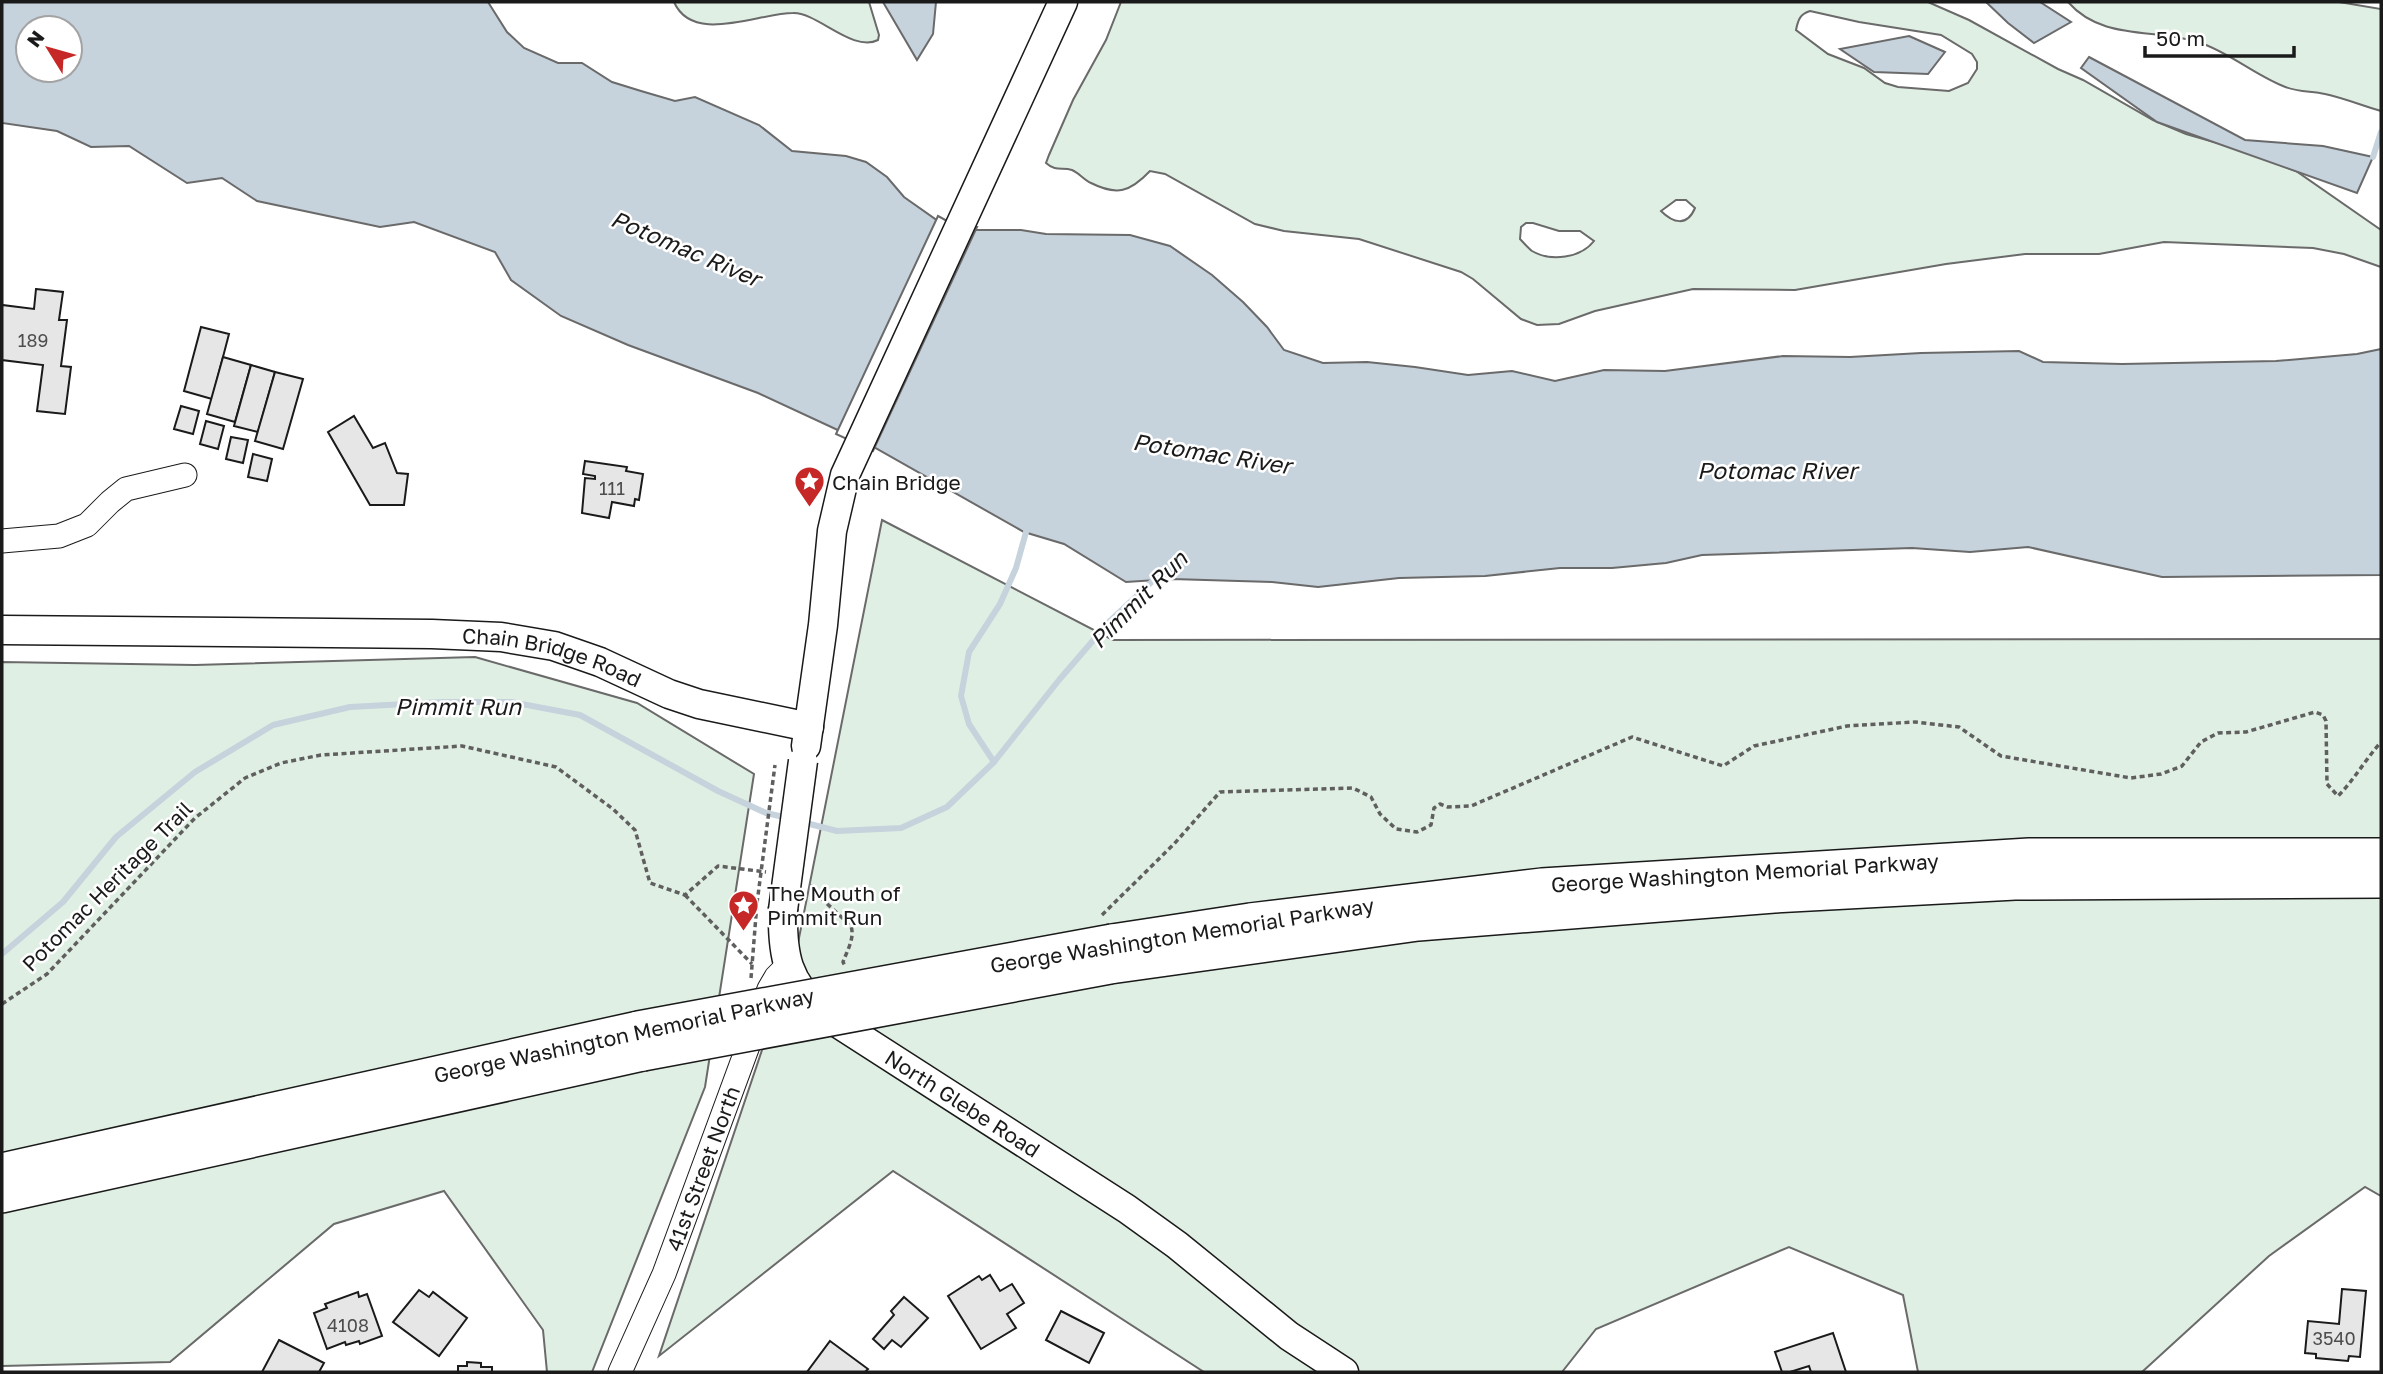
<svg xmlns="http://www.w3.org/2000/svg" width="2383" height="1374" font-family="'Golos Text',sans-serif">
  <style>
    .green { fill: #e0efe3; stroke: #6a6a6a; stroke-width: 2; fill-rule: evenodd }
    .water { fill: #c6d2dc; stroke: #6a6a6a; stroke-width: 2; fill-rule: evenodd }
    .pier { fill: #fff; stroke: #6a6a6a; stroke-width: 2 }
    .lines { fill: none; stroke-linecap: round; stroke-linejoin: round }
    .stream { stroke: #c6d2dc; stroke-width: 6 }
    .building { fill: #e6e6e6; stroke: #1a1a1a; stroke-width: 2 }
    .minor-casing { stroke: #1a1a1a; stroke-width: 25 }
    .major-casing { stroke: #1a1a1a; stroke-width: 31 }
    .highway-casing { stroke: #1a1a1a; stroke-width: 36 }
    .path { stroke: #5f5f5f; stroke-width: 3.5; stroke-dasharray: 5 3.5; stroke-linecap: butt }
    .minor { stroke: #fff; stroke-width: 23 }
    .major { stroke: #fff; stroke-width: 28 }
    .highway { stroke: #fff; stroke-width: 33 }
    .major-bridge-casing { stroke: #1a1a1a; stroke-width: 31; stroke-linecap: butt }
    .highway-bridge-casing { stroke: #1a1a1a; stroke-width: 36; stroke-linecap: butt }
    .path-bridge { stroke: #5f5f5f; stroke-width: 3.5; stroke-dasharray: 5 3.5; stroke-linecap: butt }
    .major-bridge { stroke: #fff; stroke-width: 28 }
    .highway-bridge { stroke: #fff; stroke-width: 33 }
    .labels { text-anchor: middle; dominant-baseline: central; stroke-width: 5; stroke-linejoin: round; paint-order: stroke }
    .number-label { font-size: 18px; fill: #4d4d4d }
    .poi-label { font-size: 21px; fill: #1a1a1a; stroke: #fff; text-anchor: start }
    .street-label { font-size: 21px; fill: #1a1a1a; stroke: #fff }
    .water-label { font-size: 23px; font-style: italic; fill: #1a1a1a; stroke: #fff }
  </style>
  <rect width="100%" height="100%" fill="#fff"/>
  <!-- green -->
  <g class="green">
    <path d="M674,2H869L879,35L878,40C853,53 817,12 793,13C758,13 693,45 674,2Z"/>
    <path d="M1121,2H1928L1969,20L2058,69L2083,80L2153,120L2186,134L2228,146L2296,171L2381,230V267L2344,254L2313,248L2164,242L2099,254H2025L1946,264L1795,290L1693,289L1595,311L1559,324L1537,325L1521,319L1473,279L1461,272L1359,239L1284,231L1255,224L1165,174L1150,171C1130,192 1117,196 1091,183C1084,180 1079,173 1072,170C1062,167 1056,172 1046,163L1049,155L1073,100L1106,40ZM1810,11L1859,22L1941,35L1972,54L1977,62V69L1968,83L1949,91L1898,87L1885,83L1864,68L1828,54L1796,30C1798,20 1800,14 1810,11ZM1676,200H1686L1695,208C1687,227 1673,223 1661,211ZM1526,223H1533L1559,231H1580L1594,241C1581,258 1551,262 1532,251C1528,248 1524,243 1520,239L1521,227Z"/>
    <path d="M2068,2H2339L2381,9V111C2363,106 2344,98 2325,94C2311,91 2296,92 2283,86C2253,74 2229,52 2198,42C2154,28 2102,41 2068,2Z"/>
    <path d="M882,520L1113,640L2381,639V1196L2365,1187L2269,1256L2142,1372H1918L1903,1295L1789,1247L1596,1329L1562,1372H1204L893,1171L659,1356L798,943Z"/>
    <path d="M475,657L637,703L754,774L705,1087L592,1372H547L543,1330L444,1191L334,1224L170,1362L2,1366V662L195,665Z"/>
  </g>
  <!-- water -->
  <g class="water">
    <path d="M2,2H488L507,32L524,48L558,63H582L612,82L641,91L675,101L695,97L759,125L792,151L846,156L866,162L887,177L904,197L941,223L957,230H1021L1046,234L1130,235L1170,246L1212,275L1243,302L1267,327L1284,350L1323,363L1367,362L1415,367L1468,375L1512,371L1555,381L1604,370L1665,371L1783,356L1850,357L1921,353L2019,351L2043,362L2122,364L2276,361L2357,354L2381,349V575L2162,577L2028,547L1970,552L1912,548L1702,555L1666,563L1612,568H1560L1485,576L1399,578L1318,587L1272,582L1172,579L1126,582L1064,544L1024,532L870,445L758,393L628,345L561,316L511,280L495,252L414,222L380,227L257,201L222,178L187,183L129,146L91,147L57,131L2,123ZM28,28H70V70H28Z"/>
    <path d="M883,2H936L933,34L917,60Z"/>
    <path d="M1986,2H2040L2071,22L2034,43L2008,23Z"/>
    <path d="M1909,36L1945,52L1928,74L1874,72L1840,49Z"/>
    <path d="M2089,57L2245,140L2323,146L2373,157L2357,193L2157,122L2081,68Z"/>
  </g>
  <!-- pier -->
  <path class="pier" d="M938,216L958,227H977L873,451L836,434Z"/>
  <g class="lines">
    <!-- stream -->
    <g class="stream">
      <path d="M2373,157L2381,132"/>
      <path d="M994,762L969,724L961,696L969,652L1000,604L1016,568L1028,525"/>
      <path d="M802,822L837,831L901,828L947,807L994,762L1059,680L1109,622L1159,575"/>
      <path d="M2,954L63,902L116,837L195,772L273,725L350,707L443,702H511L580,715L718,791L766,813L788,818"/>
    </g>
  </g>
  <!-- building -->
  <g class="building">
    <path d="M36,289L63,292L59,320H67L61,366L71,367L65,414L37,411L43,365L2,360V305L34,309Z"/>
    <path d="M201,327L229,334L212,399L184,391Z"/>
    <path d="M223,357L251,365L235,422L207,414Z"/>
    <path d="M251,365L275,372L258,432L234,426Z"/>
    <path d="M275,372L303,379L283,449L255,441Z"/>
    <path d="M181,406L199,411L193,434L174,429Z"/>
    <path d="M354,416L373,448L385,443L397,473L408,474L404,505H370L328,432Z"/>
    <path d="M206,421L224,426L218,449L200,444Z"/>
    <path d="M231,437L248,440L243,463L226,459Z"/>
    <path d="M253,454L272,459L267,481L248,477Z"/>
    <path d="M585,461L627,467L626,471L643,474L639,500L635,499L634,506L612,502L609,518L582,513L585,478L595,479V476L583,474Z"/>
    <path d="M990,1275L1000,1291L1012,1284L1024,1303L1007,1314L1016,1328L981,1349L948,1296L979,1276L982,1280Z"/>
    <path d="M2342,1289L2366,1291L2360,1357L2349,1356L2348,1361L2316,1358V1354L2305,1353L2308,1321L2339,1324Z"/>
    <path d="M419,1290L429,1297L433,1292L467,1318L439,1356L393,1322Z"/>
    <path d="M358,1292L359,1297L367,1294L382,1336L360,1344L359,1341L346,1345L345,1342L327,1349L314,1313L327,1308L325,1304Z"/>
    <path d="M904,1297L928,1318L901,1347L892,1340L884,1349L873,1339L894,1315L891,1311Z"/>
    <path d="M1061,1311L1104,1333L1089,1363L1046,1340Z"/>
    <path d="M1833,1333L1846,1372H1811L1809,1366L1790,1372H1782L1775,1352Z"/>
    <path d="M279,1340L324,1363L319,1372H262Z"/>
    <path d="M830,1341L868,1369L865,1372H807Z"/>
    <path d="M467,1362L481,1363V1367H492V1372H458V1366H467Z"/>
  </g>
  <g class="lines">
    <defs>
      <g id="minor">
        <path d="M2,541L59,536L87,525L110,502L126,489L185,475"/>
        <path id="s1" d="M620,1372L664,1274L769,989L776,977L787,966"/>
      </g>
      <g id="major">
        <path id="s2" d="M2,630L432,634L501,637L554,646L600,662L669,694L699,704L809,727"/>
        <path d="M806,746L823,625L832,531L845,475L1063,2"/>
        <path id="s3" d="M783,910C782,956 787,981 822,1013L1127,1209L1177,1245L1289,1336L1344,1372"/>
      </g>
      <g id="highway">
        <path id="s4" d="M1112,941L1250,920L1542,885L2029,855H2381"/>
        <path d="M1110,967L1418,924L1774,896L2015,883L2381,881"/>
        <path d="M2,1170L638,1028"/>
        <path d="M2,1196L643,1054"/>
      </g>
    </defs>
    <!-- minor casing -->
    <use href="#minor" class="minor-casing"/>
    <!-- major casing -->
    <use href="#major" class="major-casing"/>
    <!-- highway casing -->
    <use href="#highway" class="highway-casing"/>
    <!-- path -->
    <g class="path">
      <path d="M810,886L814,887L822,899L851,926C855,938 847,951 843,962L845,966"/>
      <path d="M685,895L752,964"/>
      <path d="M1102,915L1174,844L1220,792L1353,788L1371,797L1380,814L1396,829L1417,832L1431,825L1434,808L1440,804L1448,807L1471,806L1632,737L1723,766L1754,746L1847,726L1915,722L1959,727L2001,756L2131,778L2161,774L2182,766L2201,742L2218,733L2246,732L2315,712L2323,715L2326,721L2327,784L2338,796C2354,780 2365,760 2381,742"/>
      <path d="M751,978L757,903"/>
      <path d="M2,1004L47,974L195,818L245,778L281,763L321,755L462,746L556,767L613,809L635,830L650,883L685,895L718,866L766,872"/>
    </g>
    <!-- minor -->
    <use href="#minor" class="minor"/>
    <!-- major -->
    <use href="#major" class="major"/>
    <!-- highway -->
    <use href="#highway" class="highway"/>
    <defs>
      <path id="major-bridge" d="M783,910L803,761"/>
      <g id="highway-bridge">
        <path d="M638,1028L1112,941"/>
        <path d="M643,1054L1110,967"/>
      </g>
    </defs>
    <!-- major-bridge casing -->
    <use href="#major-bridge" class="major-bridge-casing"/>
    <!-- highway-bridge casing -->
    <use href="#highway-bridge" class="highway-bridge-casing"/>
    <!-- path-bridge -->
    <path class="path-bridge" d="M757,903L775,765"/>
    <!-- major-bridge -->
    <use href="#major-bridge" class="major-bridge"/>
    <!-- highway-bridge -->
    <use href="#highway-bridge" class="highway-bridge"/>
  </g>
  <!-- icons -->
  <defs>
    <symbol id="sight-pin" viewBox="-11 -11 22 30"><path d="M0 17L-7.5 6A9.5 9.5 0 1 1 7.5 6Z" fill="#c62828" stroke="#fff"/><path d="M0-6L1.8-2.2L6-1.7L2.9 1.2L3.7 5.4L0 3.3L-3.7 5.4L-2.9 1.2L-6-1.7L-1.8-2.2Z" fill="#fff"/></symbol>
  </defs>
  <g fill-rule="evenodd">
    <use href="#sight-pin" x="792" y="464" width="35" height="47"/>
    <use href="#sight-pin" x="726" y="888" width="35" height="47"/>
  </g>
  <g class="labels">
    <!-- number labels -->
    <g class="number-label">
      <text x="33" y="340">189</text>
      <text x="612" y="488">111</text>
      <text x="348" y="1325">4108</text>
      <text x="2334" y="1338">3540</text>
    </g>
    <!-- poi labels -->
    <g class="poi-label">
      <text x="832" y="482">Chain Bridge</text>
      <text x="767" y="893">The Mouth of<tspan x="767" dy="24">Pimmit Run</tspan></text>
    </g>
    <!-- street labels -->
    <g class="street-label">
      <text stroke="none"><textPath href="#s2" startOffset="553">Chain Bridge Road</textPath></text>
      <text stroke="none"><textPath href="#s4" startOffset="637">George Washington Memorial Parkway</textPath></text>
      <text transform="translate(107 886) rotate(-45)">Potomac Heritage Trail</text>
      <text transform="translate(1182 935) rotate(-9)">George Washington Memorial Parkway</text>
      <text transform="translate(624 1035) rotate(-12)">George Washington Memorial Parkway</text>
      <text stroke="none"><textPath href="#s3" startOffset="282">North Glebe Road</textPath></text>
      <text stroke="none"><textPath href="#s1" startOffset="220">41st Street North</textPath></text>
    </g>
    <!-- water labels -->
    <g class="water-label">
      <text transform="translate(686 248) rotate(23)">Potomac River</text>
      <text transform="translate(1212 453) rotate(9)">Potomac River</text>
      <text x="1777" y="470">Potomac River</text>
      <text transform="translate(1138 599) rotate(-45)">Pimmit Run</text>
      <text x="458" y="706">Pimmit Run</text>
    </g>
  </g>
  <!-- border -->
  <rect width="2383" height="1374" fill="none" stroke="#1a1a1a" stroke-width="7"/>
  <!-- north arrow -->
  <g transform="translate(49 49) rotate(307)"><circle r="33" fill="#ffffff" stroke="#a3a3a3" stroke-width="2"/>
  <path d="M0-5L12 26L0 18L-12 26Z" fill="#c62828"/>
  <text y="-10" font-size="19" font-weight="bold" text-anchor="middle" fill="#1a1a1a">N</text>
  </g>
  <!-- scale -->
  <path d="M2145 46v10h149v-10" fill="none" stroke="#1a1a1a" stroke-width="3.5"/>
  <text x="2156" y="46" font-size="21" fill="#1a1a1a" stroke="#ffffff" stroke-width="5" paint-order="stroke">50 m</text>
</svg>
